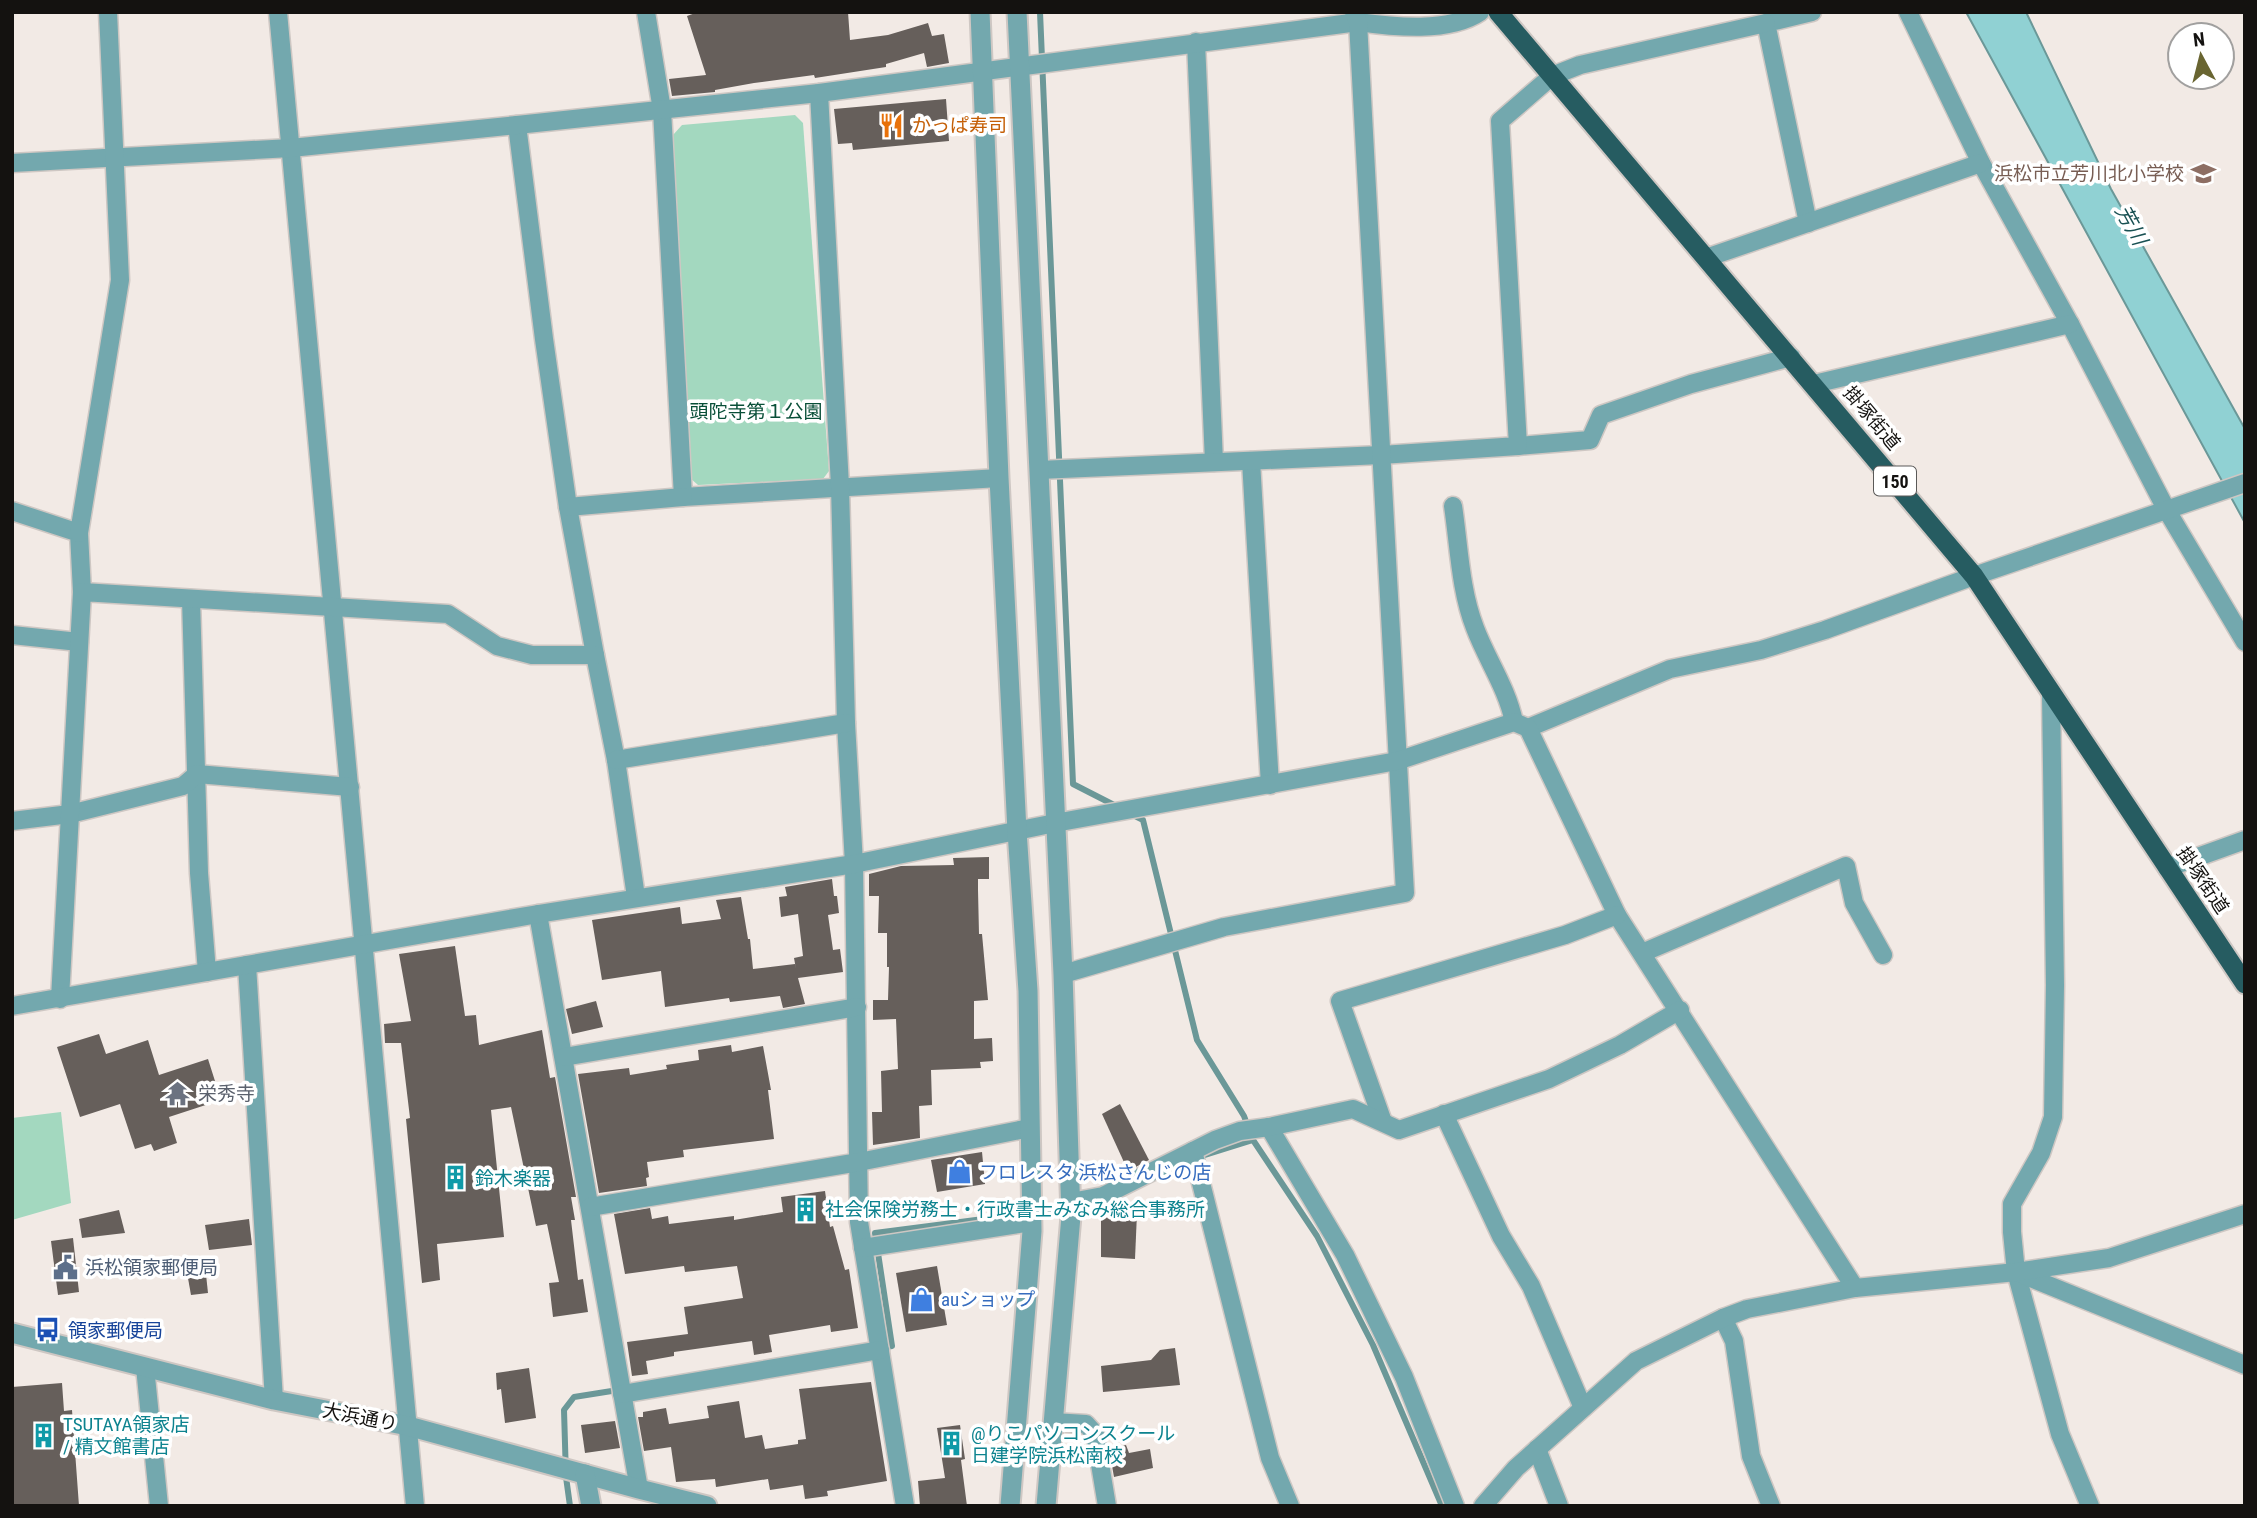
<svg xmlns="http://www.w3.org/2000/svg" width="2257" height="1518" font-family="'Roboto Condensed','Noto Sans JP',sans-serif">
  <style>
    .green { fill: #a3d8bf }
    .water { fill: #90d1d3; stroke: #6b9898; stroke-width: 2 }
    .lines { fill: none; stroke-linecap: round; stroke-linejoin: round }
    .stream { stroke: #6b9898; stroke-width: 6 }
    .building { fill: #665f5b }
    .minor-casing { stroke: #cec7c3; stroke-width: 21 }
    .tertiary-casing { stroke: #cec7c3; stroke-width: 23 }
    .trunk-casing { stroke: #cec7c3; stroke-width: 23 }
    .minor { stroke: #73a8ae; stroke-width: 18 }
    .tertiary { stroke: #73a8ae; stroke-width: 19 }
    .trunk { stroke: #265c61; stroke-width: 19 }
    .labels { text-anchor: middle; dominant-baseline: central; stroke-width: 7; stroke-linejoin: round; paint-order: stroke }
    .shield { fill: #fff; stroke: #5a5958; stroke-width: 2 }
    .shield-label { font-size: 18px; font-weight: bold; fill: #141210 }
    .food-label { font-size: 19px; fill: #c56008; stroke: #fff; text-anchor: start }
    .education-label { font-size: 19px; fill: #785e54; stroke: #fff; text-anchor: end }
    .park-label { font-size: 19px; fill: #094f38; stroke: #fff }
    .street-label { font-size: 19px; fill: #141210; stroke: #fff }
    .worship-label { font-size: 19px; fill: #5b616d; stroke: #fff; text-anchor: start }
    .shop-label { font-size: 19px; fill: #366cbe; stroke: #fff; text-anchor: start }
    .culture-label { font-size: 19px; fill: #0d838f; stroke: #fff; text-anchor: start }
    .service-label { font-size: 19px; fill: #4e5e75; stroke: #fff; text-anchor: start }
    .transit-label { font-size: 19px; fill: #164399; stroke: #fff; text-anchor: start }
    .water-label { font-size: 21px; font-style: italic; fill: #195153; stroke: #fff }
  </style>
  <rect width="100%" height="100%" fill="#f2eae5"/>
  <!-- green -->
  <g class="green">
    <path d="M795,115L803,123L829,471L823,479L698,485L690,478L673,135L682,125Z"/>
    <path d="M61,1112L71,1203L12,1220V1118Z"/>
  </g>
  <!-- water -->
  <path class="water" d="M1966,12H2026L2111,189L2245,429V523Z"/>
  <g class="lines">
    <!-- stream -->
    <g class="stream">
      <path d="M1040,12L1073,784L1118,807"/>
      <path d="M1131,814L1143,820L1197,1040L1244,1116L1253,1140L1317,1236L1373,1345L1442,1506"/>
      <path d="M1205,1155L1253,1140"/>
      <path d="M881,1348L892,1346L875,1233L1069,1208"/>
      <path d="M570,1506L566,1477L564,1410L574,1397L618,1390"/>
    </g>
  </g>
  <!-- building -->
  <g class="building">
    <path d="M698,12H848L850,40L888,35L928,23L932,36L944,34L949,63L927,67L924,53L886,64V67L815,78L814,75L754,83L715,90V92L672,96L669,79L706,75L687,16Z"/>
    <path d="M946,99L949,141L853,150L852,143L838,144L834,109Z"/>
    <path d="M989,857V879H978V890L979,934H982L988,1000L974,1001V1039L992,1038L993,1061L980,1062L981,1068L931,1070L932,1105L919,1106L920,1138L873,1145L872,1112H882L881,1071L898,1069L896,1019L873,1020V1000H888L889,967H887V933H878L879,896H869V874L901,866L954,865L953,858Z"/>
    <path d="M832,879L834,896H837L839,913L828,915L833,950L840,949L843,972L798,978L805,1004L783,1008L780,996L730,1002L729,998L665,1007L661,971L602,980L592,920L680,907L682,924L721,919L716,900L741,897L748,939H750L753,969L795,964L796,969L794,958L803,956L798,914L781,917L779,897L787,896L785,887Z"/>
    <path d="M455,946L465,1016L476,1015L479,1045L542,1030L550,1078L555,1077L576,1197H571L575,1220H571L578,1280L583,1279L588,1312L553,1317L549,1283L559,1282L547,1224L536,1226L511,1107L491,1110L504,1237L437,1244L440,1280L422,1283L406,1119L410,1118L401,1043H385L384,1024L411,1021L399,954Z"/>
    <path d="M596,1001L603,1027L572,1034L566,1009Z"/>
    <path d="M99,1034L106,1054L148,1040L159,1075L208,1059L221,1100L169,1117L177,1143L154,1151L151,1144L135,1149L120,1104L80,1117L57,1047Z"/>
    <path d="M731,1045L732,1052L763,1046L771,1090H768L774,1139L683,1150L684,1157L647,1162L649,1177L646,1178L647,1186L599,1193L578,1074L629,1068L630,1075L667,1069L666,1065L699,1060L698,1050Z"/>
    <path d="M1120,1104L1149,1160L1128,1171L1102,1114Z"/>
    <path d="M982,1152L985,1184L937,1192L931,1160Z"/>
    <path d="M825,1191L830,1227L833,1226L845,1270L849,1269L858,1328L831,1332L830,1325L769,1335L772,1352L754,1355L752,1341L674,1352V1356L646,1361L648,1374L632,1376L627,1342L688,1334L684,1307L743,1298L737,1266L685,1272L684,1266L625,1274L614,1214L650,1208L652,1219L668,1216L669,1224L734,1216V1220L783,1212L781,1197Z"/>
    <path d="M119,1210L125,1233L82,1238L79,1219Z"/>
    <path d="M1101,1212L1137,1213L1135,1259L1101,1257Z"/>
    <path d="M249,1219L252,1245L209,1250L205,1225Z"/>
    <path d="M73,1238L79,1292L58,1295L51,1241Z"/>
    <path d="M205,1265L208,1293L191,1295L186,1267Z"/>
    <path d="M937,1266L947,1325L906,1332L896,1273Z"/>
    <path d="M1175,1348L1180,1385L1103,1392L1101,1366L1151,1360L1160,1350Z"/>
    <path d="M529,1368L536,1418L505,1423L501,1389L497,1390L496,1373Z"/>
    <path d="M871,1382L887,1481L827,1491L828,1496L805,1499L803,1485L770,1490L768,1479L716,1487L715,1479L676,1482L671,1447L644,1451L638,1417H643V1412L666,1408L669,1424L709,1418L707,1406L739,1401L745,1438L762,1435L765,1449L798,1444V1440L806,1439L799,1389Z"/>
    <path d="M62,1383L64,1411L72,1410L79,1506H12V1387Z"/>
    <path d="M615,1421L620,1448L585,1453L581,1425Z"/>
    <path d="M960,1425L965,1459L961,1460L967,1506H920L918,1481L945,1478L937,1428Z"/>
    <path d="M1126,1445L1129,1453L1150,1449L1153,1468L1114,1477L1109,1449Z"/>
  </g>
  <g class="lines">
    <defs>
      <g id="minor">
        <path d="M278,12L415,1506"/>
        <path d="M646,12L662,110L683,497L999,478"/>
        <path d="M1908,12L1981,163L2070,324L2166,509L2245,642"/>
        <path d="M1196,42L1214,462"/>
        <path d="M819,93L840,486L846,723L854,864L859,1222L905,1506"/>
        <path d="M517,125L544,339L568,507L595,655L616,760L636,897"/>
        <path d="M12,163L291,148L517,125L819,93L1358,22C1394,27 1449,33 1480,12"/>
        <path d="M1808,223L1766,23L1812,12"/>
        <path d="M1706,258L1981,163"/>
        <path d="M1814,384L2070,324"/>
        <path d="M1518,446L1590,440L1601,415L1691,384L1791,357"/>
        <path d="M1251,461L1270,785"/>
        <path d="M1039,470L1381,455L1518,446L1500,121L1552,76L1580,65L1766,23"/>
        <path d="M1453,506C1459,545 1460,590 1475,628C1487,660 1507,688 1514,722"/>
        <path d="M568,507L683,497"/>
        <path d="M12,511L79,533L82,592"/>
        <path d="M79,533L120,280L108,12"/>
        <path d="M191,599L199,873L207,972"/>
        <path d="M12,635L79,642"/>
        <path d="M2051,693L2055,985L2053,1117L2041,1153L2012,1204V1232L2016,1272L2060,1434L2090,1506"/>
        <path d="M1528,728L1670,669L1761,650L1825,630L1974,576L2245,483"/>
        <path d="M616,760L846,723"/>
        <path d="M12,821L70,814L183,786L197,774L350,787"/>
        <path d="M2167,868L2245,840"/>
        <path d="M538,914L639,1489"/>
        <path d="M1642,953L1846,866L1854,903L1883,955"/>
        <path d="M247,965L274,1400"/>
        <path d="M1063,974L1224,927L1405,893L1358,22L1354,12"/>
        <path d="M60,999L82,592L448,614L497,646L532,655H595"/>
        <path d="M12,1006L538,914L854,864L1055,823L1397,761L1514,722L1528,728L1617,915L1855,1288"/>
        <path d="M564,1057L857,1007"/>
        <path d="M1444,1114L1501,1236L1531,1286L1583,1408"/>
        <path d="M1383,1122L1340,1001L1565,935L1617,915"/>
        <path d="M1269,1127L1345,1255L1404,1377L1455,1506"/>
        <path d="M1193,1151L1270,1458L1290,1506"/>
        <path d="M1071,1202L1103,1196L1215,1140L1240,1131L1269,1127L1353,1109L1399,1130L1549,1079L1620,1045L1680,1010"/>
        <path d="M590,1207L859,1162L1030,1128"/>
        <path d="M863,1248L1032,1222"/>
        <path d="M2016,1272L2245,1365"/>
        <path d="M1723,1318L1734,1341L1751,1456L1771,1506"/>
        <path d="M145,1367L159,1506"/>
        <path d="M622,1394L880,1350"/>
        <path d="M1053,1422L1086,1424L1095,1434L1107,1506"/>
        <path d="M1537,1449L1559,1506"/>
        <path d="M1483,1506L1516,1468L1636,1361L1723,1318L1747,1309L1855,1288L2016,1272L2109,1258L2245,1214"/>
      </g>
      <g id="tertiary">
        <path d="M980,12L999,478L1017,831L1028,991L1032,1231L1010,1506"/>
        <path d="M1017,12L1063,974L1071,1216L1046,1506"/>
        <path d="M12,1333L274,1400L408,1426L639,1489L707,1506"/>
        <path d="M585,1474L591,1506"/>
      </g>
      <path id="trunk" d="M1498,12L1974,576L2245,984"/>
    </defs>
    <!-- minor casing -->
    <use href="#minor" class="minor-casing"/>
    <!-- tertiary casing -->
    <use href="#tertiary" class="tertiary-casing"/>
    <!-- trunk casing -->
    <use href="#trunk" class="trunk-casing"/>
    <!-- minor -->
    <use href="#minor" class="minor"/>
    <!-- tertiary -->
    <use href="#tertiary" class="tertiary"/>
    <!-- trunk -->
    <use href="#trunk" class="trunk"/>
  </g>
  <!-- icons -->
  <defs>
    <symbol id="restaurant-bare" viewBox="-9 -9 18 18"><path d="M-5-6h1v4h1v-4h1v4h1v-4h1v5L-1.5 .5V6h-2V.5L-5-1ZM5-6V6H3V1.5H1.5Q1.5-4 5-6Z" fill="#e8710a" stroke="#fff" stroke-width="2.5" paint-order="stroke"/></symbol>
    <symbol id="school-bare" viewBox="-9 -9 18 18"><path d="M0-5L7-2L0 1L-7-2ZM-4 1L0 2.5L4 1V4Q0 6-4 4Z" fill="#8d6e63" stroke="#fff" stroke-width="2.5" paint-order="stroke"/></symbol>
    <symbol id="temple-bare" viewBox="-9 -9 18 18"><path d="M0-6L5-2H3V0L6.5 2.5H4V6H1.5V3h-3V6H-4V2.5H-6.5L-3 0V-2H-5Z" fill="#6b7280" stroke="#fff" stroke-width="2.5" paint-order="stroke"/></symbol>
    <symbol id="shop-bare" viewBox="-9 -9 18 18"><path d="M-5-2.5h2.3a2.7 3.5 0 0 1 5.4 0H5L5.5 6h-11ZM-1.5-2.5h3a1.5 2.3 0 0 0-3 0Z" fill="#3f7fe0" stroke="#fff" stroke-width="2.5" paint-order="stroke"/></symbol>
    <symbol id="building-bare" viewBox="-9 -9 18 18"><path d="M-4-6H4V6H1V3H-1V6H-4ZM-2.5-4.3h1.7v1.8h-1.7ZM.8-4.3h1.7v1.8H.8ZM-2.5-1h1.7V.8h-1.7ZM.8-1h1.7V.8H.8Z" fill="#0f9aa8" stroke="#fff" stroke-width="2.5" paint-order="stroke"/></symbol>
    <symbol id="civic-bare" viewBox="-9 -9 18 18"><path d="M-.6-6.5H3V-4.5H.6V-3L4-1V1h2V6H-6V1h2V-1L-.6-3ZM-1.2 2.5V6h2.4V2.5Z" fill="#5c6f8a" stroke="#fff" stroke-width="2.5" paint-order="stroke"/></symbol>
    <symbol id="bus-bare" viewBox="-9 -9 18 18"><path d="M-5-6H5V4H4V6H2V4H-2V6H-4V4H-5ZM-3.5-4V0h7V-4ZM-3.5 1.2v1.5H-2V1.2ZM2 1.2v1.5H3.5V1.2Z" fill="#1a4fb4" stroke="#fff" stroke-width="2.5" paint-order="stroke"/></symbol>
  </defs>
  <g fill-rule="evenodd">
    <use href="#restaurant-bare" x="874" y="108" width="35" height="35"/>
    <use href="#school-bare" x="2186" y="156" width="35" height="35"/>
    <use href="#temple-bare" x="160" y="1076" width="35" height="35"/>
    <use href="#shop-bare" x="942" y="1154" width="35" height="35"/>
    <use href="#building-bare" x="438" y="1160" width="35" height="35"/>
    <use href="#building-bare" x="788" y="1192" width="35" height="35"/>
    <use href="#civic-bare" x="48" y="1250" width="35" height="35"/>
    <use href="#shop-bare" x="904" y="1282" width="35" height="35"/>
    <use href="#bus-bare" x="30" y="1312" width="35" height="35"/>
    <use href="#building-bare" x="26" y="1418" width="35" height="35"/>
    <use href="#building-bare" x="934" y="1426" width="35" height="35"/>
  </g>
  <g class="labels">
    <!-- shield labels -->
    <rect class="shield" x="1874" y="466.5" width="42" height="29" rx="5"/>
    <g class="shield-label">
      <text x="1895" y="481">150</text>
    </g>
    <!-- food labels -->
    <g class="food-label">
      <text x="912" y="125">かっぱ寿司</text>
    </g>
    <!-- education labels -->
    <g class="education-label">
      <text x="2184" y="173">浜松市立芳川北小学校</text>
    </g>
    <!-- park labels -->
    <g class="park-label">
      <text x="756" y="411">頭陀寺第１公園</text>
    </g>
    <!-- street labels -->
    <g class="street-label">
      <text transform="translate(1872 418) rotate(50)">掛塚街道</text>
      <text transform="translate(2203 880) rotate(56)">掛塚街道</text>
      <text transform="translate(360 1417) rotate(11)">大浜通り</text>
    </g>
    <!-- worship labels -->
    <g class="worship-label">
      <text x="198" y="1093">栄秀寺</text>
    </g>
    <!-- shop labels -->
    <g class="shop-label">
      <text x="979" y="1172">フロレスタ 浜松さんじの店</text>
      <text x="941" y="1299">auショップ</text>
    </g>
    <!-- culture labels -->
    <g class="culture-label">
      <text x="475" y="1178">鈴木楽器</text>
      <text x="825" y="1209">社会保険労務士・行政書士みなみ総合事務所</text>
      <text x="63" y="1424">TSUTAYA領家店<tspan x="63" dy="22">/ 精文館書店</tspan></text>
      <text x="971" y="1433">@りこパソコンスクール<tspan x="971" dy="22">日建学院浜松南校</tspan></text>
    </g>
    <!-- service labels -->
    <g class="service-label">
      <text x="85" y="1267">浜松領家郵便局</text>
    </g>
    <!-- transit labels -->
    <g class="transit-label">
      <text x="68" y="1330">領家郵便局</text>
    </g>
    <!-- water labels -->
    <g class="water-label">
      <text transform="translate(2131 225) rotate(61)">芳川</text>
    </g>
  </g>
  <!-- border -->
  <rect width="2257" height="1518" fill="none" stroke="#141210" stroke-width="28"/>
  <!-- north arrow -->
  <g transform="translate(2201 56) rotate(353)"><circle r="33" fill="#ffffff" stroke="#a1a09f" stroke-width="2"/>
  <path d="M0-5L12 26L0 18L-12 26Z" fill="#696531"/>
  <text y="-10" font-size="19" font-weight="bold" text-anchor="middle" fill="#141210">N</text>
  </g>
</svg>
